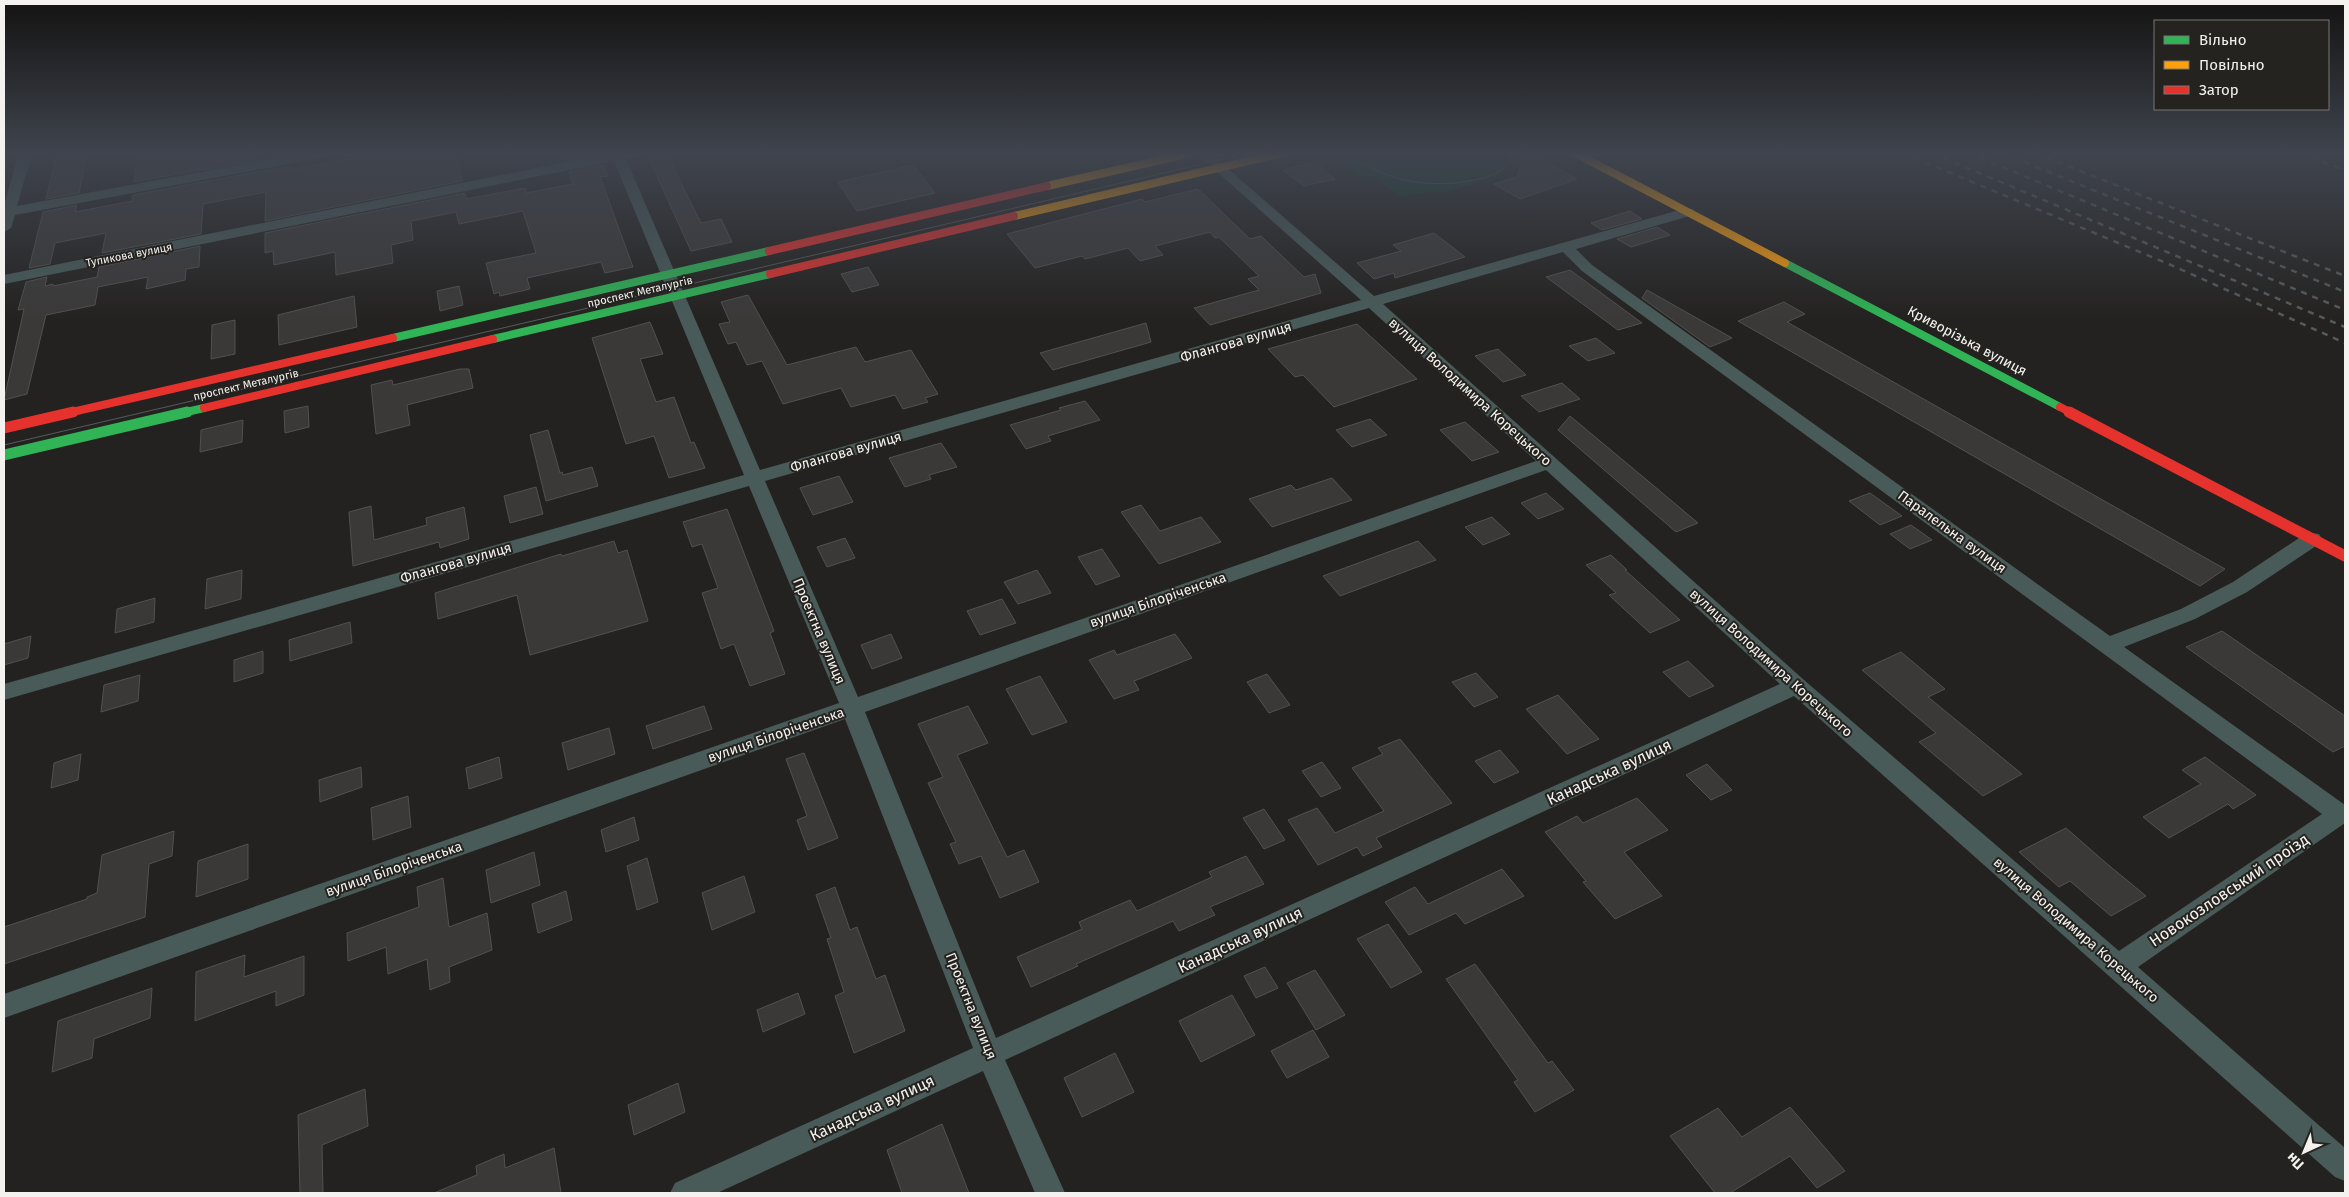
<svg xmlns="http://www.w3.org/2000/svg" width="2349" height="1197" font-family="'Fira Sans',sans-serif">
  <style>
    .green { fill: #0e3b2a }
    .building { fill: #3b3938; stroke: #52514f }
    .lines { fill: none; stroke-linecap: round; stroke-linejoin: round }
    .street { fill: #485b59; fill-rule: evenodd }
    .fast-far1 { stroke: #30b455; stroke-width: 8 }
    .fast { stroke: #30b455; stroke-width: 11 }
    .slow { stroke: #ff9f0a; stroke-width: 8 }
    .jam-far1 { stroke: #e5322d; stroke-width: 8 }
    .jam { stroke: #e5322d; stroke-width: 11 }
    .tram { stroke: #555b5a; stroke-width: 1 }
    .rail { stroke: #555b5a; stroke-width: 2.5; stroke-dasharray: 6 6; stroke-linecap: butt }
    .labels { text-anchor: middle; dominant-baseline: central; stroke-width: 4; stroke-linejoin: round; paint-order: stroke }
    .far-street-label { font-size: 11px; fill: #f3f2ef; stroke: #25231f }
    .street-label { font-size: 14px; fill: #f3f2ef; stroke: #25231f }
    .near-street-label { font-size: 16px; fill: #f3f2ef; stroke: #25231f }
  </style>
  <rect width="100%" height="100%" fill="#242220"/>
  <!-- green -->
  <path class="green" d="M1332,153H1507L1505,165L1496,178L1440,194L1433,191L1400,197L1371,176H1359L1332,156Z"/>
  <!-- building -->
  <g class="building">
    <path d="M57,153H87L79,193L46,199Z"/>
    <path d="M138,153H162V158L191,153H257L256,160L134,182Z"/>
    <path d="M383,153H456L462,181L265,221L266,192L203,204L201,234L102,253L106,233L55,243L50,264L29,268L43,212L77,205L75,212L132,201L133,195L256,172L289,167V170Z"/>
    <path d="M562,153H598L599,154L565,160Z"/>
    <path d="M650,153H666L701,223L721,219L732,242L691,251L647,154Z"/>
    <path d="M1524,153H1531L1577,179L1520,199L1494,184L1517,177Z"/>
    <path d="M1315,162L1335,179L1304,186L1283,170Z"/>
    <path d="M603,165L608,176L600,177L633,267L605,273L601,262L527,278L530,289L500,296L499,292L494,294L486,263L536,253L523,211L459,224L456,212L411,221L413,240L391,245L393,263L336,275L335,252L274,265L273,251L265,253V233L465,193L466,199L525,188L526,193L573,184L569,172Z"/>
    <path d="M913,165L935,193L857,211L838,182Z"/>
    <path d="M1198,189L1250,239L1261,236L1304,277L1315,274L1321,293L1210,325L1194,308L1259,290L1248,279L1259,276L1219,237L1215,238L1210,232L1155,246L1163,255L1140,261L1128,248L1085,259L1082,256L1035,268L1007,234L1142,199L1145,202Z"/>
    <path d="M1630,211L1642,219L1602,230L1591,223Z"/>
    <path d="M1657,227L1670,235L1631,247L1617,239Z"/>
    <path d="M1434,233L1465,257L1395,278L1394,273L1374,279L1357,263L1401,251L1393,245Z"/>
    <path d="M200,246L199,267L186,269L185,280L146,289L148,277L98,287L95,305L46,315L27,394L4,400L24,309L18,310L26,282L47,277L45,286L53,284V286L97,277L99,267Z"/>
    <path d="M868,267L879,285L852,292L841,274Z"/>
    <path d="M1570,270L1642,323L1618,330L1546,277Z"/>
    <path d="M459,286L463,305L440,311L437,291Z"/>
    <path d="M1647,290L1732,338L1710,347L1642,298Z"/>
    <path d="M748,295L787,365L856,347L865,362L911,350L938,394L925,398L928,402L903,409L895,395L851,407L841,388L783,404L762,361L747,365L736,342L728,344L719,324L730,322L721,302Z"/>
    <path d="M354,296L357,327L279,345L278,315Z"/>
    <path d="M1784,302L1805,314L1787,322L2225,569L2200,586L1738,321Z"/>
    <path d="M235,320V354L211,359L212,325Z"/>
    <path d="M650,322L663,354L640,359L656,402L674,397L691,443L694,442L705,468L669,478L654,436L626,444L592,338Z"/>
    <path d="M1146,323L1151,342L1053,370L1040,353Z"/>
    <path d="M1357,324L1417,379L1334,407L1303,375L1295,377L1268,349Z"/>
    <path d="M1596,338L1615,353L1588,361L1569,346Z"/>
    <path d="M1498,349L1526,375L1503,382L1475,356Z"/>
    <path d="M460,369H469L473,388L407,405L410,425L376,434L371,385L392,380L393,385Z"/>
    <path d="M1562,383L1580,399L1539,412L1521,396Z"/>
    <path d="M1085,401L1100,420L1048,436L1051,441L1026,449L1010,425L1061,410L1059,408Z"/>
    <path d="M308,406L309,427L285,433L284,411Z"/>
    <path d="M1570,416L1654,486L1698,523L1676,532L1558,430Z"/>
    <path d="M1370,419L1387,435L1352,447L1336,430Z"/>
    <path d="M243,420L242,442L200,452L201,430Z"/>
    <path d="M1465,422L1499,452L1472,461L1440,430Z"/>
    <path d="M548,430L560,473L562,472L563,475L592,467L598,486L546,501L530,435Z"/>
    <path d="M941,443L957,467L929,475L931,479L905,487L889,458Z"/>
    <path d="M839,476L853,502L813,515L800,488Z"/>
    <path d="M1332,478L1352,500L1272,527L1249,499L1291,485L1296,490Z"/>
    <path d="M536,487L543,514L510,523L504,496Z"/>
    <path d="M1546,493L1564,509L1538,519L1521,503Z"/>
    <path d="M1870,493L1902,516L1880,525L1849,501Z"/>
    <path d="M1141,505L1160,531L1201,517L1221,542L1159,564L1121,512Z"/>
    <path d="M371,506L374,540L427,525L426,518L464,507L469,539L440,548L439,542L353,566L349,512Z"/>
    <path d="M727,509L774,631L770,633L785,674L750,686L734,644L721,649L702,593L718,588L702,544L692,547L683,522Z"/>
    <path d="M1492,517L1510,534L1483,545L1465,527Z"/>
    <path d="M1911,525L1932,540L1910,549L1890,534Z"/>
    <path d="M845,538L855,558L827,567L817,547Z"/>
    <path d="M614,541L618,553L627,550L648,621L530,655L517,595L438,619L435,593L561,554L562,556Z"/>
    <path d="M1418,541L1436,560L1340,596L1323,576Z"/>
    <path d="M1102,549L1120,576L1096,585L1078,557Z"/>
    <path d="M1611,555L1627,570H1625L1680,620L1650,633L1609,595L1616,593L1586,565Z"/>
    <path d="M242,570L241,599L205,609L207,579Z"/>
    <path d="M1037,570L1051,593L1018,604L1004,582Z"/>
    <path d="M155,598L154,622L115,633L117,609Z"/>
    <path d="M1002,599L1016,623L980,635L967,611Z"/>
    <path d="M350,622L352,643L290,661L289,640Z"/>
    <path d="M2222,631L2345,716V746L2333,752L2186,647Z"/>
    <path d="M891,634L902,658L872,669L861,645Z"/>
    <path d="M1175,634L1192,658L1134,681L1139,690L1114,699L1089,660L1114,650L1117,655Z"/>
    <path d="M31,636L28,658L4,665V644Z"/>
    <path d="M263,651V673L234,682V660Z"/>
    <path d="M1901,652L1945,689L1928,697L2022,774L1983,796L1919,742L1936,733L1862,670Z"/>
    <path d="M1688,661L1714,686L1689,697L1663,672Z"/>
    <path d="M1476,673L1498,697L1474,707L1452,682Z"/>
    <path d="M1267,674L1290,705L1269,713L1247,682Z"/>
    <path d="M140,675L138,701L101,712L104,685Z"/>
    <path d="M1040,676L1067,722L1032,735L1006,689Z"/>
    <path d="M1558,695L1599,739L1567,754L1526,709Z"/>
    <path d="M704,706L712,729L653,749L646,726Z"/>
    <path d="M968,706L988,743L957,755L1007,857L1024,850L1039,882L1000,898L981,856L959,864L950,844L956,842L928,783L943,777L918,724Z"/>
    <path d="M609,728L615,754L568,770L562,743Z"/>
    <path d="M1400,739L1452,803L1376,838L1382,847L1363,856L1357,847L1318,865L1288,820L1317,808L1335,833L1384,811L1352,768L1383,754L1378,748Z"/>
    <path d="M1500,750L1519,772L1494,783L1475,761Z"/>
    <path d="M804,753L838,838L808,850L797,820L807,816L786,759Z"/>
    <path d="M81,754L78,780L51,788L54,763Z"/>
    <path d="M499,757L502,778L469,789L466,768Z"/>
    <path d="M2205,757L2256,795L2233,809L2228,804L2169,838L2143,817L2201,784L2182,770Z"/>
    <path d="M1322,762L1341,788L1321,797L1302,771Z"/>
    <path d="M1707,764L1732,790L1711,800L1686,775Z"/>
    <path d="M361,767L362,787L320,802L319,780Z"/>
    <path d="M408,796L411,827L373,840L371,808Z"/>
    <path d="M1637,798L1668,830L1624,852L1662,896L1615,919L1583,882L1586,881L1545,832L1577,816L1583,823Z"/>
    <path d="M1264,809L1285,840L1264,849L1243,818Z"/>
    <path d="M634,817L639,840L606,852L601,830Z"/>
    <path d="M2066,828L2106,863L2146,896L2111,916L2070,881L2059,887L2019,852Z"/>
    <path d="M174,831L172,856L149,864L145,917L4,964V927L87,899V897L97,893L102,855Z"/>
    <path d="M248,844V879L196,897L198,861Z"/>
    <path d="M534,852L540,885L491,903L486,870Z"/>
    <path d="M1246,856L1264,884L1210,907L1215,915L1179,931L1173,921L1076,964L1078,966L1031,987L1017,957L1082,929L1079,922L1130,900L1137,911L1212,877L1209,872Z"/>
    <path d="M647,858L658,902L637,910L627,866Z"/>
    <path d="M1502,869L1524,896L1465,924L1456,913L1409,935L1385,902L1415,887L1428,904Z"/>
    <path d="M744,876L755,912L712,930L702,893Z"/>
    <path d="M443,878L449,927L487,913L492,950L449,967L450,982L430,990L427,959L388,974L386,947L348,961L347,933L419,907L417,887Z"/>
    <path d="M835,887L850,930L857,927L876,979L885,975L905,1031L854,1053L835,996L844,992L827,939L831,938L816,895Z"/>
    <path d="M566,891L572,920L538,933L532,904Z"/>
    <path d="M1388,924L1422,972L1391,988L1357,939Z"/>
    <path d="M245,955L244,977L304,956V995L276,1006V991L195,1021L196,972Z"/>
    <path d="M1475,964L1548,1063L1552,1061L1574,1090L1535,1112L1514,1082L1518,1080L1446,979Z"/>
    <path d="M1265,967L1278,988L1256,998L1244,976Z"/>
    <path d="M1315,970L1345,1015L1316,1030L1287,983Z"/>
    <path d="M152,988L150,1018L94,1039L92,1058L52,1072L58,1021Z"/>
    <path d="M798,993L805,1014L763,1032L757,1010Z"/>
    <path d="M1232,995L1255,1035L1201,1062L1179,1021Z"/>
    <path d="M1313,1030L1329,1057L1287,1078L1271,1051Z"/>
    <path d="M1115,1053L1134,1092L1082,1117L1064,1078Z"/>
    <path d="M678,1083L685,1112L634,1135L628,1105Z"/>
    <path d="M365,1089L368,1126L322,1145L323,1193H300L298,1115Z"/>
    <path d="M1790,1107L1845,1171L1817,1188L1790,1156L1730,1193H1715L1670,1136L1718,1108L1742,1137Z"/>
    <path d="M942,1124L969,1193H902L887,1150Z"/>
    <path d="M554,1148L561,1193H434L477,1175L476,1166L504,1154L505,1168Z"/>
  </g>
  <g class="lines">
    <!-- street -->
    <g class="street">
      <path d="M19,153H32L17,206L303,153H331L325,157L15,215L11,228L4,232V205Z"/>
      <path d="M611,153H642L641,156L626,159L760,470L1361,300L1196,153H1210L1374,296L1683,209H1693L1695,212L1693,215L1576,249L1592,265L2110,636L2181,609L2233,582L2305,534L2312,533L2319,534L2322,539L2319,544L2247,592L2195,619L2124,647L2345,805V823L2138,967L2345,1148V1181L2335,1177L1794,696L1005,1060L1065,1193H1035L983,1071L717,1193H670L675,1183L973,1048L845,719L4,1018V994L839,703L749,486L4,700V684L744,475L614,161L4,284V275ZM1563,252L1582,271L2322,814L2119,951L1804,680L1383,304ZM1369,308L1536,461L858,697L765,481ZM1546,470L1780,684L996,1038L865,712Z"/>
    </g>
    <!-- fast-far1 -->
    <g class="fast-far1">
      <path d="M1785,263L2060,407"/>
      <path d="M393,338L769,251"/>
      <path d="M493,339L770,274"/>
      <path d="M182,413L204,408"/>
    </g>
    <!-- fast -->
    <path class="fast" d="M4,455L187,412"/>
    <!-- slow -->
    <g class="slow">
      <path d="M1575,153L1785,263"/>
      <path d="M1047,186L1191,153"/>
      <path d="M1014,216L1282,153"/>
    </g>
    <!-- jam-far1 -->
    <g class="jam-far1">
      <path d="M769,251L1047,186"/>
      <path d="M770,274L1014,216"/>
      <path d="M2060,407L2072,413"/>
      <path d="M204,408L493,339"/>
      <path d="M68,413L393,338"/>
    </g>
    <!-- jam -->
    <g class="jam">
      <path d="M2069,412L2345,556"/>
      <path d="M4,428L73,412"/>
    </g>
    <!-- tram -->
    <g class="tram">
      <path d="M1339,153C1356,159 1371,169 1388,175C1418,186 1452,186 1483,178C1497,174 1510,169 1513,153"/>
      <path d="M4,445L1249,153"/>
    </g>
    <!-- rail -->
    <g class="rail">
      <path d="M1903,153L2171,265L2345,343"/>
      <path d="M1932,153L2345,327"/>
      <path d="M1969,153L2345,310"/>
      <path d="M2002,153L2345,292"/>
      <path d="M2035,153L2345,276"/>
      <path d="M2300,153L2345,170"/>
    </g>
  </g>
  <!-- sky -->
  <linearGradient id="sky" x2="0" y2="1"><stop stop-color="#141312"/><stop offset="0.48" stop-color="#3f444e"/><stop offset="1" stop-color="#3f444e" stop-opacity="0"/></linearGradient>
  <rect width="2349" height="321" fill="url(#sky)"/>
  <g class="labels">
    <!-- far-street labels -->
    <g class="far-street-label">
      <text transform="translate(129 255) rotate(-11)">Тупикова вулиця</text>
      <text transform="translate(640 292) rotate(-13)">проспект Металургів</text>
      <text transform="translate(246 385) rotate(-13)">проспект Металургів</text>
    </g>
    <!-- street labels -->
    <g class="street-label">
      <text transform="translate(1967 341) rotate(28)">Криворізька вулиця</text>
      <text transform="translate(1236 342) rotate(-16)">Флангова вулиця</text>
      <text transform="translate(1470 392) rotate(42)">вулиця Володимира Корецького</text>
      <text transform="translate(846 452) rotate(-16)">Флангова вулиця</text>
      <text transform="translate(1952 532) rotate(36)">Паралельна вулиця</text>
      <text transform="translate(456 563) rotate(-16)">Флангова вулиця</text>
      <text transform="translate(1158 600) rotate(-19)">вулиця Білоріченська</text>
      <text transform="translate(819 631) rotate(67)">Проектна вулиця</text>
      <text transform="translate(1771 663) rotate(42)">вулиця Володимира Корецького</text>
      <text transform="translate(776 735) rotate(-19)">вулиця Білоріченська</text>
      <text transform="translate(394 869) rotate(-19)">вулиця Білоріченська</text>
      <text transform="translate(2076 930) rotate(41)">вулиця Володимира Корецького</text>
      <text transform="translate(971 1006) rotate(68)">Проектна вулиця</text>
    </g>
    <!-- near-street labels -->
    <g class="near-street-label">
      <text transform="translate(1609 772) rotate(-25)">Канадська вулиця</text>
      <text transform="translate(2229 890) rotate(-34)">Новокозловський проїзд</text>
      <text transform="translate(1240 940) rotate(-25)">Канадська вулиця</text>
      <text transform="translate(872 1108) rotate(-25)">Канадська вулиця</text>
    </g>
  </g>
  <!-- border -->
  <rect width="2349" height="1197" fill="none" stroke="#f3f2ef" stroke-width="10"/>
  <!-- legend -->
  <rect x="2154" y="20" width="175" height="90" fill="#25231f" stroke="#777672"/>
  <rect x="2164" y="36" width="25" height="8" fill="#30b455" stroke="#777672"/>
  <text x="2199" y="45" font-size="15" fill="#f3f2ef">Вільно</text>
  <rect x="2164" y="61" width="25" height="8" fill="#ff9f0a" stroke="#777672"/>
  <text x="2199" y="70" font-size="15" fill="#f3f2ef">Повільно</text>
  <rect x="2164" y="86" width="25" height="8" fill="#e5322d" stroke="#777672"/>
  <text x="2199" y="95" font-size="15" fill="#f3f2ef">Затор</text>
  <!-- north arrow -->
  <g transform="translate(2304 1152) rotate(224)" stroke="#25231f" stroke-width="4" paint-order="stroke">
  <path d="M0-4L9 19L0 12L-9 19Z" fill="#f3f2ef"/>
  <text y="-8" font-size="14" font-weight="bold" text-anchor="middle" fill="#f3f2ef">Пн</text>
  </g>
</svg>
